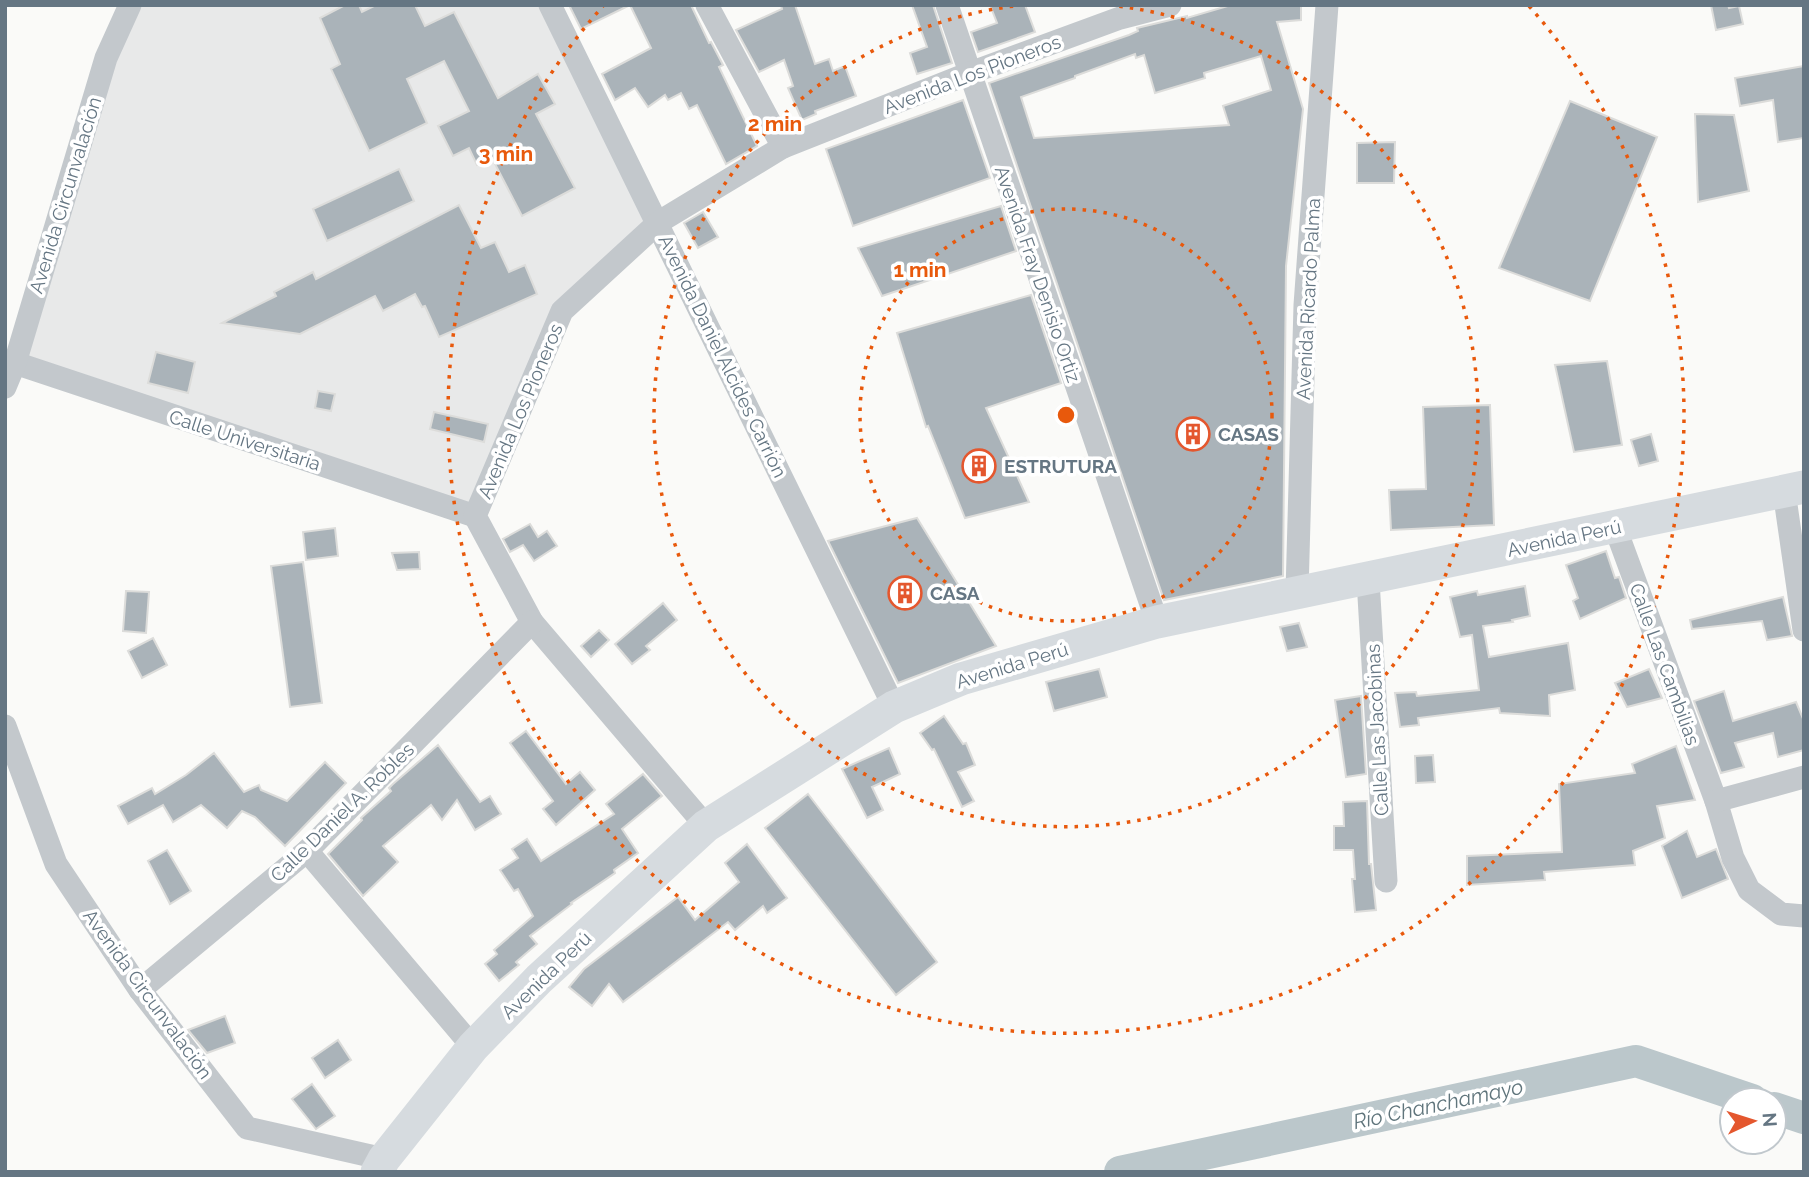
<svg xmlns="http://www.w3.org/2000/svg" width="1809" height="1177" font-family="Raleway,sans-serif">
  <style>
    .built { fill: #e8e9e9 }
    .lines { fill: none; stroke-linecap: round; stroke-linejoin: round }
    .river { stroke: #bbc7cb; stroke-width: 32 }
    .building { fill: #aab3b9; stroke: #dcdcda; stroke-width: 2; fill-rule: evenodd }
    .minor { stroke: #c3c8cc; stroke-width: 23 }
    .highway { stroke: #d6dbdf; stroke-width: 33 }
    .ring { fill: none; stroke: #e8590c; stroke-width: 3.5; stroke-dasharray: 3.5 7 }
    .labels { text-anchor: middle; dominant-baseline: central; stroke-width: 7; stroke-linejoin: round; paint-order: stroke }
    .street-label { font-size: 19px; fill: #657683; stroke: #fff }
    .poi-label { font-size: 19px; font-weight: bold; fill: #657683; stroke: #fff; text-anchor: start }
    .water-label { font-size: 21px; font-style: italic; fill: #60757c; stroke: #fff }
    .centre { fill: #e8590c; stroke: #fff; stroke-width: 3.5 }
    .ring-label { font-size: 21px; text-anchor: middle; font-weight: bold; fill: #e8590c; stroke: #fff; stroke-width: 7; stroke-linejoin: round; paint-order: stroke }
  </style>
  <rect width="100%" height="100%" fill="#fafaf8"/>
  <!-- built -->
  <path class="built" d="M130,5H550L659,222L562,311L475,516L15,363Z"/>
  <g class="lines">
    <!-- river -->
    <g class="river">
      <path d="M1774,1108L1804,1118"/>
      <path d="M1120,1172L1636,1061L1752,1100"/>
    </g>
  </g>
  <!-- building -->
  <g class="building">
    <path d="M345,5H359L362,12L376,5H415L425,26L454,12L498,98L538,74L555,104L536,114L575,188L522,216L492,158L477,165L469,148L453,156L438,126L469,111L444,61L407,79L427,123L369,151L331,69L340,64L320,18Z"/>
    <path d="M569,5H630L581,29Z"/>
    <path d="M630,5H691L709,43L711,42L723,65L719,67L757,146L726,164L697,105L689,109L681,93L668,100L665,95L648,107L635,88L615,100L602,74L651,48Z"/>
    <path d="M781,5H795L815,64L829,59L833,71L845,66L856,96L815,111L816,114L802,120L788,88L793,86L784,60L759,72L736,30L782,9Z"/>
    <path d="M912,5H933L952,63L917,74L910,53L927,47Z"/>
    <path d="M990,5H1025L1035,32L978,52L971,32L997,23Z"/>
    <path d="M1231,5H1301V20L1277,22L1303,109L1286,266L1283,576L1164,600L989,83L1129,35L1138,31L1137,28L1187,16V18ZM1135,54L1136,58L1144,55L1155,93L1205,78L1204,73L1261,56L1271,90L1223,106L1229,125L1034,138L1021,97L1075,78V76Z"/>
    <path d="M1711,5H1728L1729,8L1739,6L1743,24L1716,30Z"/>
    <path d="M1804,66V138L1778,142L1773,100L1740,106L1735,78Z"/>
    <path d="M963,100L990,178L853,226L826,149Z"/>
    <path d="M1570,101L1657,137L1590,301L1499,268Z"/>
    <path d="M1695,114L1734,115L1749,191L1698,202Z"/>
    <path d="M1395,142L1394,183H1357V143Z"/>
    <path d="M399,169L414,201L327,241L313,209Z"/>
    <path d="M459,205L481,248L495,242L509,272L525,265L537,294L439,337L425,306L422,307L415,294L383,311L375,296L300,334L222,323L276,296L274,292L313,272L316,279Z"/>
    <path d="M1001,206L1016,251L882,296L858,248Z"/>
    <path d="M703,212L718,237L698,248L684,223Z"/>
    <path d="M1031,295L1061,383L986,408L1029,502L965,518L928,426L926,427L897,333Z"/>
    <path d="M156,352L195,362L188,393L148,383Z"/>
    <path d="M1607,361L1622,445L1574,452L1555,365Z"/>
    <path d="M318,391L335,394L331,411L315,408Z"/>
    <path d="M1490,405L1494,525L1391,530L1389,490L1426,489L1423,407Z"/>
    <path d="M434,412L488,424L484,442L430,429Z"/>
    <path d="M1651,434L1658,461L1639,466L1631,440Z"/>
    <path d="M917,518L996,646L898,683L828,541Z"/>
    <path d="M530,524L538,537L547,531L557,546L534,561L523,545L510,552L503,539Z"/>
    <path d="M335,528L338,556L306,560L303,532Z"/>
    <path d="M1606,551L1615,578L1619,577L1626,598L1580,619L1573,601L1578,598L1566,565Z"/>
    <path d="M419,552L420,569L397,570L392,553Z"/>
    <path d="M303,562L322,703L290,707L271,566Z"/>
    <path d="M1525,586L1530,616L1512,620L1513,622L1483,626L1489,657L1568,643L1575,690L1549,695L1550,716L1500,713L1499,708L1418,718L1419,725L1400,727L1395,693L1416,692L1417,696L1479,690L1472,635L1460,637L1450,597L1477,591L1478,595Z"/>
    <path d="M126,591L149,592L146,633L123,631Z"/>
    <path d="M1783,597L1792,636L1767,640L1762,621L1692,629L1690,620Z"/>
    <path d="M663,603L677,620L646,646L650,650L632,664L615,644Z"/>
    <path d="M1299,623L1307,647L1287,651L1280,627Z"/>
    <path d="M599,630L609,640L591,657L581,646Z"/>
    <path d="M153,638L167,665L142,678L128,651Z"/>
    <path d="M1099,669L1107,697L1054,711L1046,682Z"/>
    <path d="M1649,669L1662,698L1627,707L1615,683Z"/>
    <path d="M1724,691L1733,721L1796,702L1804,721V750L1778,757L1773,733L1735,743L1744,767L1721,773L1694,701Z"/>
    <path d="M1361,696L1366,774L1346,777L1335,700Z"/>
    <path d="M944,716L963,744L966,743L975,765L958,772L974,801L962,807L934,749L932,750L920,733Z"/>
    <path d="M526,731L566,784L580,772L595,790L556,825L543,809L553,801L510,743Z"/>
    <path d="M438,745L480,802L490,796L501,814L475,830L457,800L442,820L431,805L383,846L398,862L363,896L328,854L362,820L361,818L391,791L389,788L393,784Z"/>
    <path d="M1676,746L1695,800L1657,806L1665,838L1633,851L1635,865L1544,872L1545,880L1467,885V856L1562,852L1559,784L1635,773L1632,764Z"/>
    <path d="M889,748L900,774L872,787L883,810L867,818L842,769Z"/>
    <path d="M214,753L244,792L259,785L261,790L287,801L325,762L346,783L285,846L255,817L242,811L227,828L201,805L173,822L163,805L128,824L118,806L152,788L155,794L186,775Z"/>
    <path d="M1433,755L1435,782L1416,783L1415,756Z"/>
    <path d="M643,774L662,796L622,829L638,853L614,870L615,873L571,903L572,904L530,936L537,944L516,962L519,965L499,981L485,964L497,954L494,950L533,916L518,889L514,891L500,870L518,858L512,849L527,839L541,861L614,814L606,804Z"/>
    <path d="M808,794L937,962L896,995L765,828Z"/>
    <path d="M1367,801L1369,864H1371L1376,910L1355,912L1352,879H1355L1353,850H1334V826H1344L1343,802Z"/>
    <path d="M1687,831L1697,857L1716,849L1728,879L1682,898L1662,846Z"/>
    <path d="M747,844L787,898L767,913L763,906L735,930L728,922L623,1002L609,984L592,1006L569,987L584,969L678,897L695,920L739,882L725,863Z"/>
    <path d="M167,850L191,891L170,904L148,861Z"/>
    <path d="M225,1016L235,1043L207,1053L188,1030Z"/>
    <path d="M338,1040L351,1060L325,1078L312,1058Z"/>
    <path d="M312,1084L335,1116L316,1129L292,1099Z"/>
  </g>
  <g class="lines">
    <!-- minor -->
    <g class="minor">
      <path d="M550,5L894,707"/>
      <path d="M707,5L783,147"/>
      <path d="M947,5L1157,622"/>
      <path d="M15,363L475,516"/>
      <path d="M5,387L15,363L106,58L130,5"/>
      <path d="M1784,491L1804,630"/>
      <path d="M1615,527L1716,801L1733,858L1749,890L1781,914L1804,916"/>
      <path d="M1368,580L1386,881"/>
      <path d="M1297,592L1305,305L1327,5"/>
      <path d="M5,726L56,864L140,990L247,1128L384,1159"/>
      <path d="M1716,801L1804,777"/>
      <path d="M706,826L532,622L475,516L562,311L659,222L783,147L970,73L1120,18L1170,5"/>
      <path d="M307,851L473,1047"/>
      <path d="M140,990L307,851L532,622"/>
    </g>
    <!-- highway -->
    <path class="highway" d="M377,1172L384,1159L473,1047L539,979L706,826L894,707L961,679L1157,622L1804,487"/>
  </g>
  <!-- distance rings -->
  <g class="ring">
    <circle cx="1066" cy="415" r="206"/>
    <path d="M1109 5A412 412 0 1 1 1023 5"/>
    <path d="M1529 6A618 618 0 1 1 603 6"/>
  </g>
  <!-- icons -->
  <defs>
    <symbol id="building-ring" viewBox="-11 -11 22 22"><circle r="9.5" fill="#fff" stroke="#e4572e" stroke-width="1.5"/><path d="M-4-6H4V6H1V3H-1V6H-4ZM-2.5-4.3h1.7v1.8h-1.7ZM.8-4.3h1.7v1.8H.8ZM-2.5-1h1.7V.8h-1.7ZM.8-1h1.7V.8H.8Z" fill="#e4572e"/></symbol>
  </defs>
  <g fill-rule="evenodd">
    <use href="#building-ring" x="1174" y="415" width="38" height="38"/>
    <use href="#building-ring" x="960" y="447" width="38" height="38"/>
    <use href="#building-ring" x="886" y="574" width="38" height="38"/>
  </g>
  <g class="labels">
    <!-- street labels -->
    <g class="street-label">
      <text transform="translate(972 74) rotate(-21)">Avenida Los Pioneros</text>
      <text transform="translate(65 195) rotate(-73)">Avenida Circunvalación</text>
      <text transform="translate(1038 274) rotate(71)">Avenida Fray Denisio Ortiz</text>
      <text transform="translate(1308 299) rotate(-87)">Avenida Ricardo Palma</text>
      <text transform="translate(723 356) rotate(64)">Avenida Daniel Alcides Carrión</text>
      <text transform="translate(520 411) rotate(-67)">Avenida Los Pioneros</text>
      <text transform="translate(245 440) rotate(18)">Calle Universitaria</text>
      <text transform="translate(1564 538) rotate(-12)">Avenida Perú</text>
      <text transform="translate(1665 664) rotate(70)">Calle Las Cambilias</text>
      <text transform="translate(1012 665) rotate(-17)">Avenida Perú</text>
      <text transform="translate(1377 730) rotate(-93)">Calle Las Jacobinas</text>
      <text transform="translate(342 812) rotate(-44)">Calle Daniel A. Robles</text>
      <text transform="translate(546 975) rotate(-44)">Avenida Perú</text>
      <text transform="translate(148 994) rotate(54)">Avenida Circunvalación</text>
    </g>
    <!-- poi labels -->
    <g class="poi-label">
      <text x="1218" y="434">CASAS</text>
      <text x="1004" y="466">ESTRUTURA</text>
      <text x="930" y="593">CASA</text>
    </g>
    <!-- water labels -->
    <g class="water-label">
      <text transform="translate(1438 1104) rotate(-12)">Río Chanchamayo</text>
    </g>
  </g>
  <circle cx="1066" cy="415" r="10" class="centre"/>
  <g class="ring-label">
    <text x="775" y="131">2 min</text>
    <text x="506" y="161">3 min</text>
    <text x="920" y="277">1 min</text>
  </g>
  <!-- border -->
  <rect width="1809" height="1177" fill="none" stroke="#657683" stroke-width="14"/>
  <!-- north arrow -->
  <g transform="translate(1753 1121) rotate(86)"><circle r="33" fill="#ffffff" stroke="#c1c8cd" stroke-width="2"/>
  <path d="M0-5L12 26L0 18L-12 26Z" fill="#e4572e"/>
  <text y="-10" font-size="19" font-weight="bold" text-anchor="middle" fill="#657683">N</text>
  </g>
</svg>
